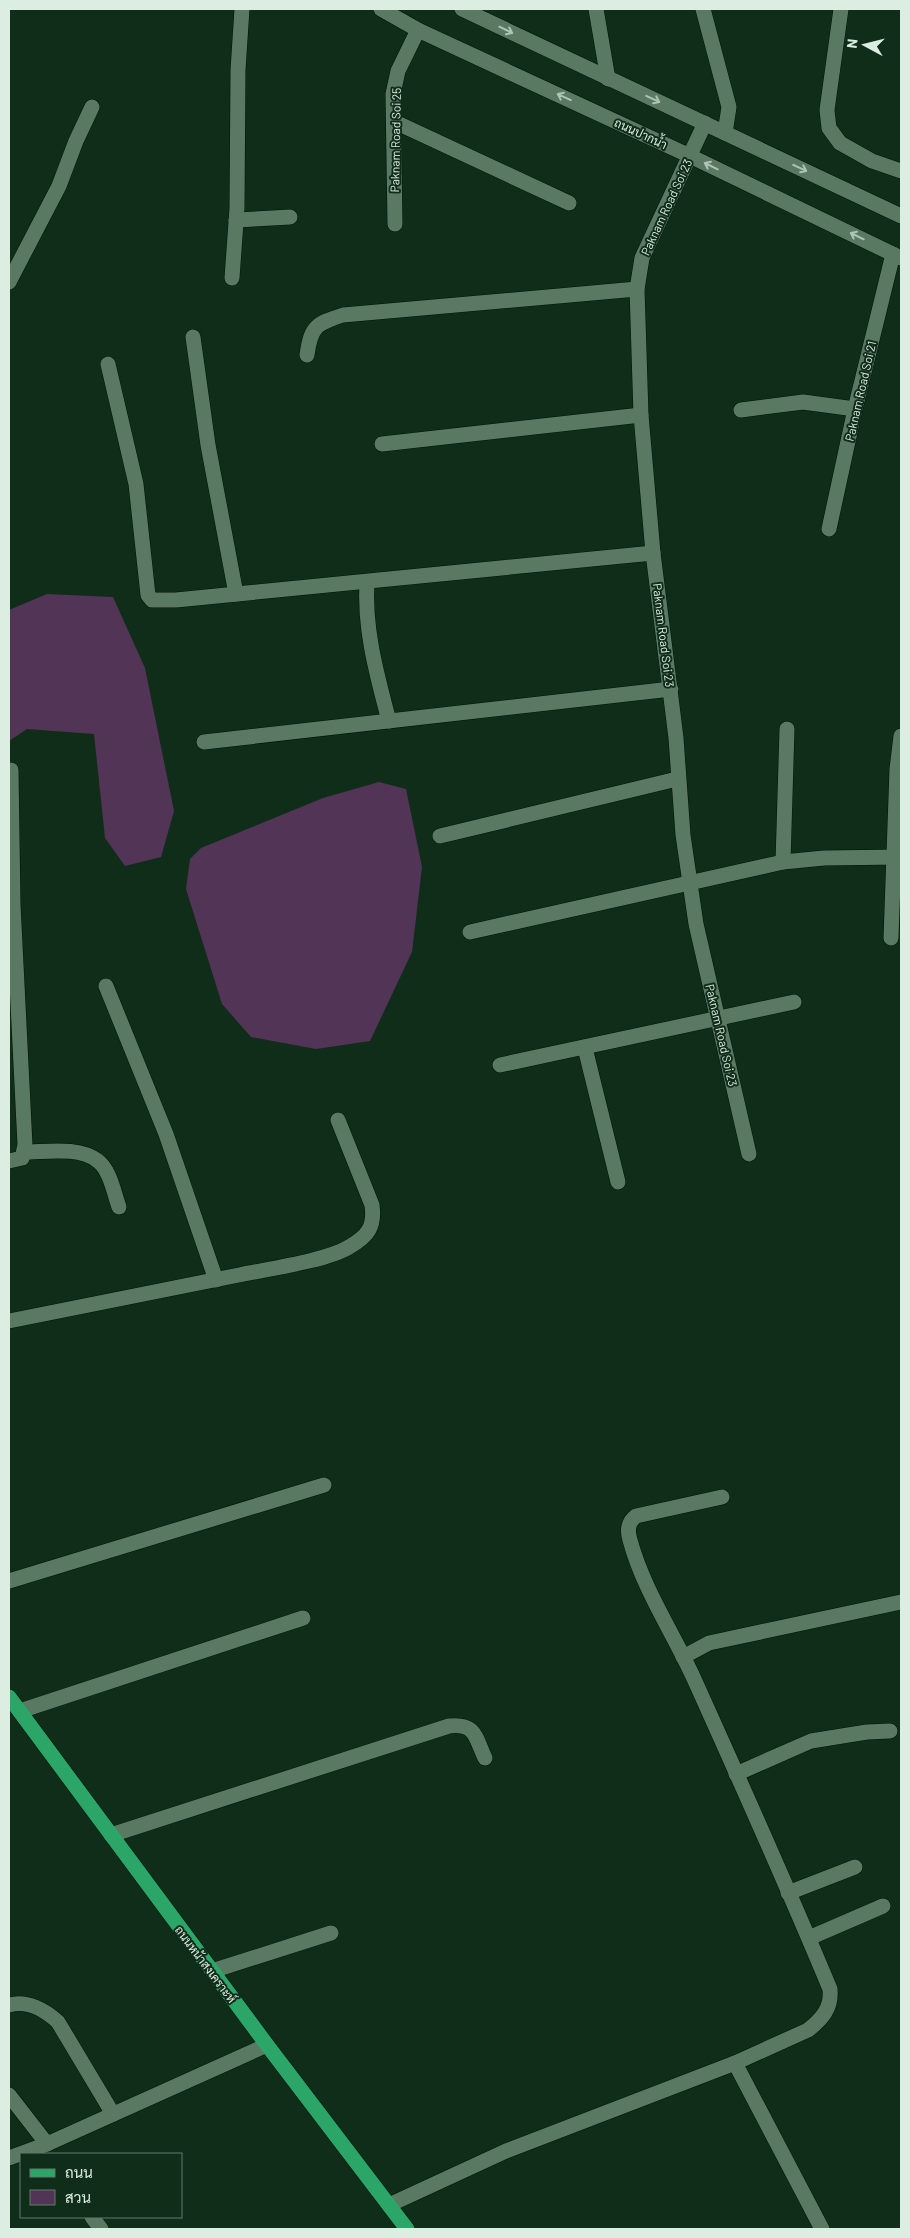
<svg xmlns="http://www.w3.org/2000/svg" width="910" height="2238" font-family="Barlow,Sarabun,sans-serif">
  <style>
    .green { fill: #513456 }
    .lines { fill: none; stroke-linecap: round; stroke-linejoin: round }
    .minor-casing { stroke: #001505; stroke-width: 16 }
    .major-casing { stroke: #001505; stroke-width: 16 }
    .minor { stroke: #5a7963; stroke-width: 15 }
    .major { stroke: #2ca568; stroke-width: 15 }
    .oneway { stroke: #aec4b5 }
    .labels { text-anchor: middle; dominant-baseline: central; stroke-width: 4; stroke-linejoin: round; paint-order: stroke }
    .street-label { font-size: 12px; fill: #dcede1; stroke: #102d1a }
  </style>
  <rect width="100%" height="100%" fill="#102d1a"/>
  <!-- green -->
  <g class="green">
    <path d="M47,594L113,597L145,668L174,811L161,857L125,866L105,838L94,734L27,729L9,741V610Z"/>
    <path d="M379,782L406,789L422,867L412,952L370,1041L316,1049L251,1037L222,1004L186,889L190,859L201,848L323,798Z"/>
  </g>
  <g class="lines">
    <defs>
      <g id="minor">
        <path d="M381,9L418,30L690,156L901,258"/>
        <path d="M462,9L901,216"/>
        <path d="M596,9L608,79"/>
        <path d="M703,9L729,107L725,133"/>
        <path d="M841,9L827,110L829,128L840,143L872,161L901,171"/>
        <path d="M395,122L569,203"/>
        <path d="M705,123L642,258L637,289L641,415L653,553L676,738L683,835L696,924L749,1154"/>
        <path d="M236,220L290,217"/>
        <path d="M395,224L393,94L398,71L418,30"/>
        <path d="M232,278L237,208L238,70L242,9"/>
        <path d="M9,282L59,186L76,141L92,107"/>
        <path d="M193,337L208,445L236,594"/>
        <path d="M307,355C311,326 316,324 343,315L637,289"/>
        <path d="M108,364L136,484L148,595L152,600H176L653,553"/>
        <path d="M741,410L803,402L855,409"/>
        <path d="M382,444L641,415"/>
        <path d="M829,529L855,409L893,254"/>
        <path d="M367,582C364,630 377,675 389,721"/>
        <path d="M204,742L671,689"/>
        <path d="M440,836L677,779"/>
        <path d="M783,862L787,729"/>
        <path d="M470,932L783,862L824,858L901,857"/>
        <path d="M891,938L897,769L901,736"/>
        <path d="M106,986L166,1134L216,1280"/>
        <path d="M585,1048L618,1182"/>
        <path d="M500,1065L794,1002"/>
        <path d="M24,1152C46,1152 79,1146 98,1161C110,1170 114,1193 119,1207"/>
        <path d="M9,1161L22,1158L25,1145L13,904L11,770"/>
        <path d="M9,1321C86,1306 162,1290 239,1275C267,1269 326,1261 349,1247C368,1236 375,1227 372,1205L338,1120"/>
        <path d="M9,1581L324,1485"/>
        <path d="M683,1657L709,1643L901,1602"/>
        <path d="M20,1711L303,1618"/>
        <path d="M736,1774L811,1741L867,1732L890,1731"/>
        <path d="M111,1835L449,1726C476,1723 475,1737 485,1758"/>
        <path d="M788,1893L855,1867"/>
        <path d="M809,1938L883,1906"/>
        <path d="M212,1971L331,1933"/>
        <path d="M9,2005C27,2000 45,2010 58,2022L113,2114"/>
        <path d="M735,2063L822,2229"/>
        <path d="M9,2095L47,2144"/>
        <path d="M9,2158L47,2144L267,2045"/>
        <path d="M389,2205L506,2151L735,2063L808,2030C822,2019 832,2008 830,1989C787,1886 741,1783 695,1681C674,1634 643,1589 630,1540C627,1530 628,1522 636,1516L722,1497"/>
        <path d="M92,2217L101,2229"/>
      </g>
      <path id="major" d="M9,1697L267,2045L407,2229"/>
    </defs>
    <!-- minor casing -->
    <use href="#minor" class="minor-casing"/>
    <!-- major casing -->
    <use href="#major" class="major-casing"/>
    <!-- minor -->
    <use href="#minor" class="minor"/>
    <!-- major -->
    <use href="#major" class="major"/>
  </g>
  <!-- one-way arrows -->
  <defs><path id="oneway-shaft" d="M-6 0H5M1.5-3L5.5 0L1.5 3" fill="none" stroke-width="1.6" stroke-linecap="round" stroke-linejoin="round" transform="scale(1.25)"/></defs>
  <g class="oneway">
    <use href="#oneway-shaft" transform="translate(506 30) rotate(26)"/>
    <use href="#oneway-shaft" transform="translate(564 97) rotate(-155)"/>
    <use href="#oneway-shaft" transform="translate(653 99) rotate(25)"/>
    <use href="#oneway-shaft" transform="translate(711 166) rotate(-154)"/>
    <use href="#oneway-shaft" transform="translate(800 168) rotate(25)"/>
    <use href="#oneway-shaft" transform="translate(857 236) rotate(-154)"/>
  </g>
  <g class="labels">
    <!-- street labels -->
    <g class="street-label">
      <text transform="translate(641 133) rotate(25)">ถนนปากน้ำ</text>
      <text transform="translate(395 140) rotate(-89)">Paknam Road Soi 25</text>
      <text transform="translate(666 207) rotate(-65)">Paknam Road Soi 23</text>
      <text transform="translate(860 391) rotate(-77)">Paknam Road Soi 21</text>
      <text transform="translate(664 635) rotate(83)">Paknam Road Soi 23</text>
      <text transform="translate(722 1035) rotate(77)">Paknam Road Soi 23</text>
      <text transform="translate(206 1964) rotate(53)">ถนนหน้าสงเคราะห์</text>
    </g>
  </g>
  <!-- border -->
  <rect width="910" height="2238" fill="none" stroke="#dcede1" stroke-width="20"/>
  <!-- legend -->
  <rect x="20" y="2153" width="162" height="65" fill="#102d1a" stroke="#627a6a"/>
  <rect x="30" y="2169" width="25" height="8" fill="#2ca568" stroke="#627a6a"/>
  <text x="65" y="2178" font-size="15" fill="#dcede1">ถนน</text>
  <rect x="30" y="2190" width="25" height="15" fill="#513456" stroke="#627a6a"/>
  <text x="65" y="2203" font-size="15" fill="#dcede1">สวน</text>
  <!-- north arrow -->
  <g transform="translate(865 45) rotate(277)" stroke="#102d1a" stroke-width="4" paint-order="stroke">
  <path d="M0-4L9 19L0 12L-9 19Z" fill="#dcede1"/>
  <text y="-8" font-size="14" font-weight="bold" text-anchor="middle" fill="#dcede1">N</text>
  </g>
</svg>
